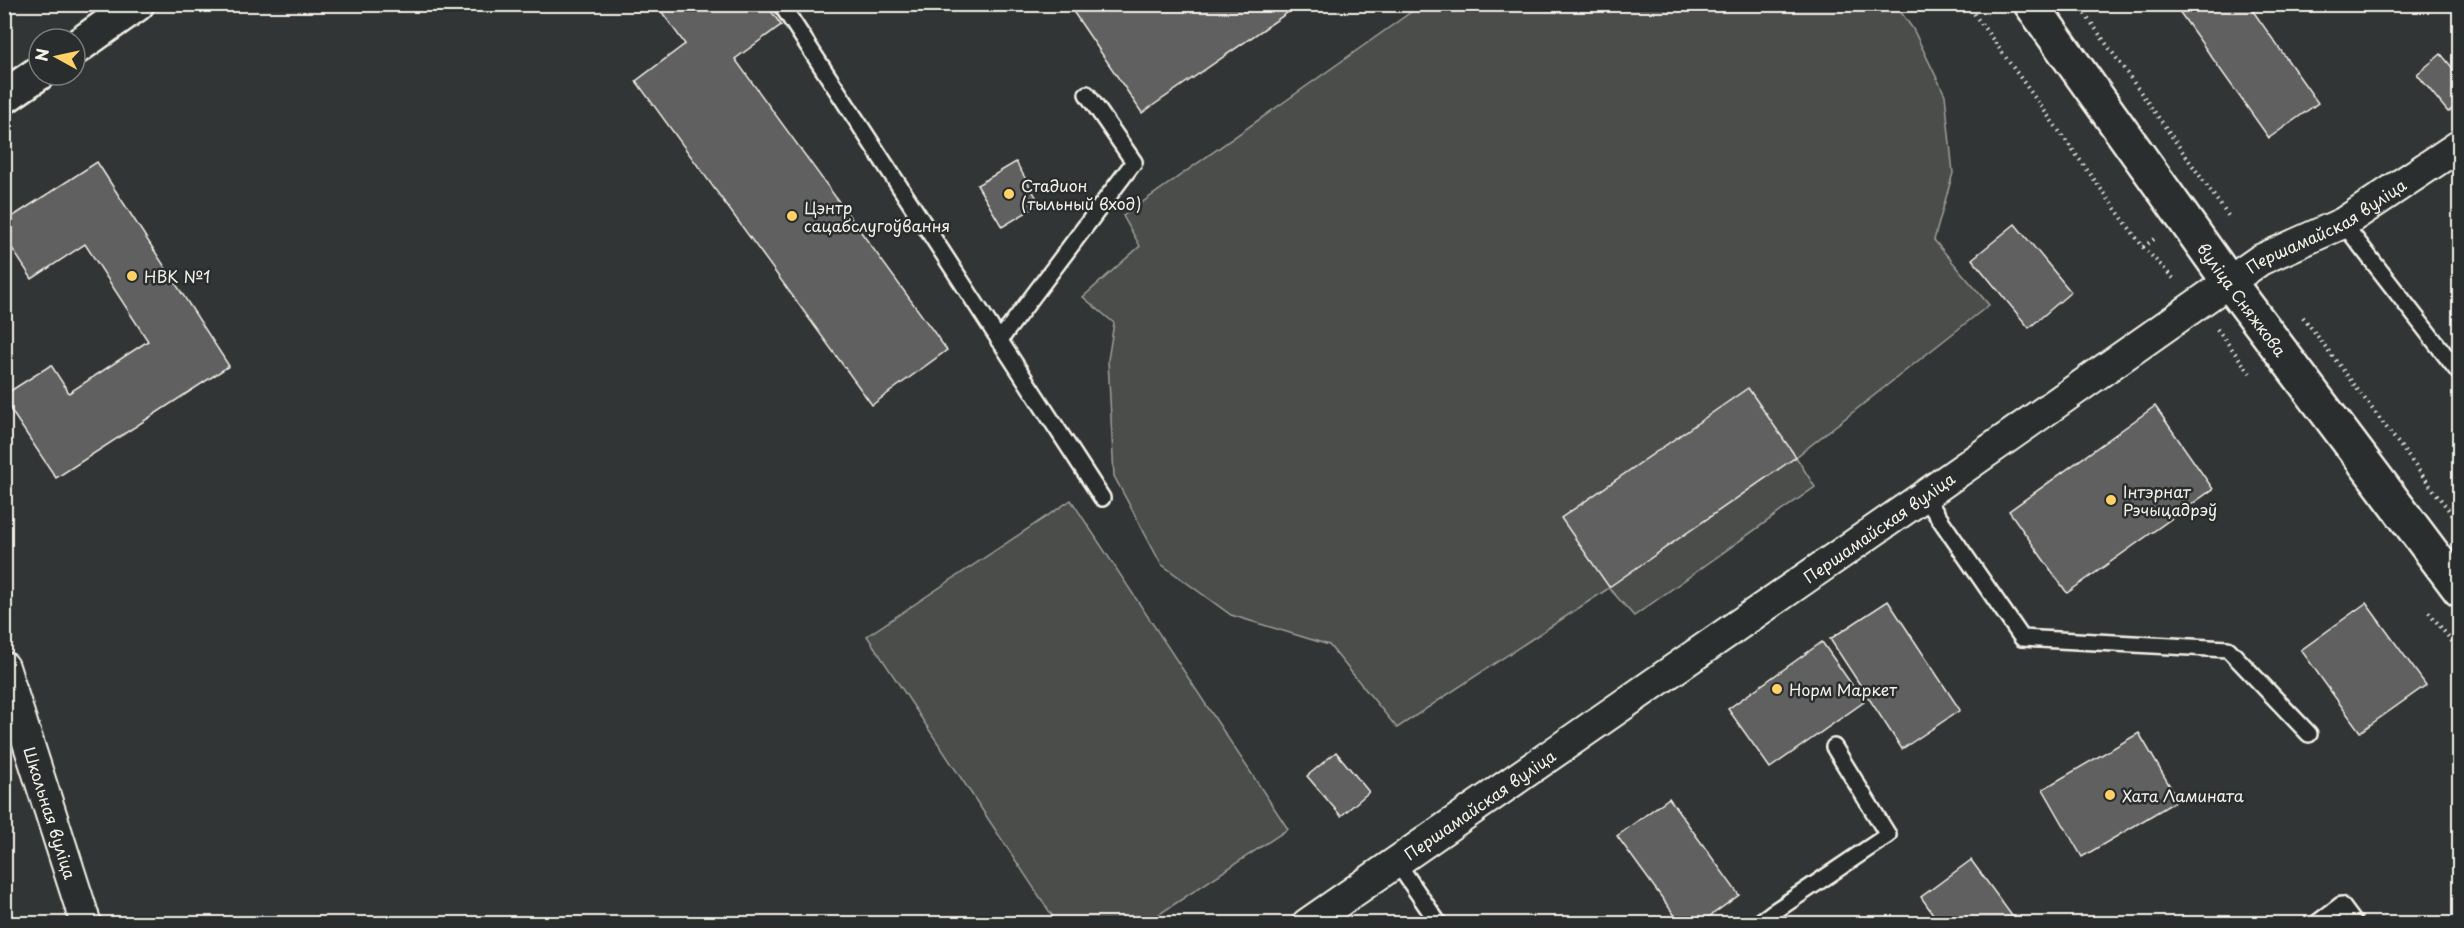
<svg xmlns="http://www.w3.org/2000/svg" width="2464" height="928" font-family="'Playpen Sans',sans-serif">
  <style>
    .green { fill: #4b4d4c; stroke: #a09f9a; stroke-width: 1.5 }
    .building { fill: #5f605f; stroke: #f4f1e8; stroke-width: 1.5 }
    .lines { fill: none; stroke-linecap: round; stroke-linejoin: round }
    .service-casing { stroke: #f4f1e8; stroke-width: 20 }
    .minor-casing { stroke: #f4f1e8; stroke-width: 34 }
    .tertiary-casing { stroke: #f4f1e8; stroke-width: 38 }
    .path { stroke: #f4f1e8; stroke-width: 4; stroke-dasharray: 1.5 4.5; stroke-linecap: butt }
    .service { stroke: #2a2d2e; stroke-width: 15 }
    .minor { stroke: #2a2d2e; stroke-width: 30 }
    .tertiary { stroke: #2a2d2e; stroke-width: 33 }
    .poi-dot { fill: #ffd166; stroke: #2a2d2e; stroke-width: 2 }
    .labels { text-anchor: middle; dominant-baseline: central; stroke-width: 5; stroke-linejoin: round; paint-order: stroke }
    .poi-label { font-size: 16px; fill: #f4f1e8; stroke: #2a2d2e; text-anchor: start }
    .street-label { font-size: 16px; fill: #f4f1e8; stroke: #2a2d2e }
  </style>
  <rect width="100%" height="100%" fill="#323535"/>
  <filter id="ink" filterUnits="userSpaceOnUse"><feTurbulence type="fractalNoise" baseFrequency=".0167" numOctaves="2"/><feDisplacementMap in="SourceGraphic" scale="12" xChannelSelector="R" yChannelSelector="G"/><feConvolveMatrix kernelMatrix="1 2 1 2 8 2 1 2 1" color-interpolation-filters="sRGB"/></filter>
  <g filter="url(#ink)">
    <!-- green -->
    <g class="green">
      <path d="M1895,4L1913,29L1945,95L1953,173L1934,240L1989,305L1796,457L1815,487L1634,616L1609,588L1397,728L1329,645L1231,615L1161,564L1114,476L1108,360L1114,323L1083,297L1140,246L1123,216L1421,5Z"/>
      <path d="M1071,500L1288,829L1146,923H1057L867,636Z"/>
    </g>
    <!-- building -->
    <g class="building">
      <path d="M656,4H766L781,25L735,59L947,350L872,405L636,81L685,44Z"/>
      <path d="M1068,4H1300L1142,113Z"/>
      <path d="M2174,4H2248L2318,103L2269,138Z"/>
      <path d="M2441,54L2460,77V103L2448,112L2417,74Z"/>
      <path d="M97,162L229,366L56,478L4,400V395L51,365L69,393L148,341L85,244L32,279L4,236V222Z"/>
      <path d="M1016,162L1040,204L1002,227L977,185Z"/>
      <path d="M2015,224L2071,292L2029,328L1972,259Z"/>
      <path d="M1748,388L1796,457L1609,587L1561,518Z"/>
      <path d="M2155,406L2213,489L2067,593L2009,511Z"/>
      <path d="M1888,601L1960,710L1902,749L1830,639Z"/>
      <path d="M2366,603L2426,685L2360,732L2301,650Z"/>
      <path d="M1822,642L1864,702L1770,768L1728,709Z"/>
      <path d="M2139,733L2178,800L2082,857L2043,789Z"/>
      <path d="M1336,752L1369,792L1341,816L1307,776Z"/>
      <path d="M1669,798L1739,895L1699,924H1681L1617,836Z"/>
      <path d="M1971,860L2018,924H1940L1921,897Z"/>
    </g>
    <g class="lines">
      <defs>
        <g id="service">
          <path d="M781,4L1102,498"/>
          <path d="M2343,223L2460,374"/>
          <path d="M999,341L1134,162L1087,94"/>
          <path d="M1924,496L2022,638L2228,649L2309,734"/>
          <path d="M1396,861L1439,924"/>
          <path d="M1772,913L1888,835L1834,747"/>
          <path d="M1757,924L1772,913L1780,924"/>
          <path d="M2316,924L2341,905L2355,924"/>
        </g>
        <g id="minor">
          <path id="s1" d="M4,667L86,924"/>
          <path id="s2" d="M1307,924L1924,496L2260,260L2343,223L2460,145"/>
        </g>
        <g id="tertiary">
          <path id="s3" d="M2031,4L2229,282L2460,590"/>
          <path d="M75,48L137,4"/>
          <path d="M4,97L39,73"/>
        </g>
      </defs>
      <!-- service casing -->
      <use href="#service" class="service-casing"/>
      <!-- minor casing -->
      <use href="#minor" class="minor-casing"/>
      <!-- tertiary casing -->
      <use href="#tertiary" class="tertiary-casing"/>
      <!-- path -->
      <g class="path">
        <path d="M1967,4L2143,247L2175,280"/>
        <path d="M2078,4L2229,217"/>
        <path d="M4,9L11,4"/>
        <path d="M2143,247L2157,237"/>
        <path d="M2303,317L2460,525"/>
        <path d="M2217,329L2250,373"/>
        <path d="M2429,612L2460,652"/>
      </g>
      <!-- service -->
      <use href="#service" class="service"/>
      <!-- minor -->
      <use href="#minor" class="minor"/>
      <!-- tertiary -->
      <use href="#tertiary" class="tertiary"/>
    </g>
  </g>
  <!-- markers -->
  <g class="poi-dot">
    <circle cx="1009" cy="194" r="6"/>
    <circle cx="792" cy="216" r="6"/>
    <circle cx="132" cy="276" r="6"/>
    <circle cx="2111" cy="500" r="6"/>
    <circle cx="1777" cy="689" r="6"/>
    <circle cx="2110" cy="795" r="6"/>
  </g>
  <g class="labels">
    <!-- poi labels -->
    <g class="poi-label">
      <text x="1021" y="185">Стадион<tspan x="1021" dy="18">(тыльный вход)</tspan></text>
      <text x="804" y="207">Цэнтр<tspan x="804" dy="18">сацабслугоўвання</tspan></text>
      <text x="144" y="276">НВК №1</text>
      <text x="2123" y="491">Інтэрнат<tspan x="2123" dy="18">Рэчыцадрэў</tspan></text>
      <text x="1789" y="689">Норм Маркет</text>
      <text x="2122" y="795">Хата Ламината</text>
    </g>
    <!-- street labels -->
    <g class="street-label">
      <text stroke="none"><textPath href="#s2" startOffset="1236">Першамайская вуліца</textPath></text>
      <text stroke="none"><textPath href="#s3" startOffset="363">вуліца Сняжкова</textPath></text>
      <text stroke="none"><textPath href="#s2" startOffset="696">Першамайская вуліца</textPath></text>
      <text stroke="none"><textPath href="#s2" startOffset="210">Першамайская вуліца</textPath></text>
      <text stroke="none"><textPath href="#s1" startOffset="153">Школьная вуліца</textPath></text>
    </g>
  </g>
  <!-- margin -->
  <rect width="2464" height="928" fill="none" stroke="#2a2d2e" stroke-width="24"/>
  <rect x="12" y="12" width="2440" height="904" fill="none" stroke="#f4f1e8" stroke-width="2" filter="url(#ink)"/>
  <!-- north arrow -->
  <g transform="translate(57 57) rotate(278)"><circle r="28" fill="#2a2d2e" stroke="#7b7b78" stroke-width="1.5"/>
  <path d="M0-4.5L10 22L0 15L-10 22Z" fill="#ffd166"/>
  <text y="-9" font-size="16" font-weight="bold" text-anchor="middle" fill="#f4f1e8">N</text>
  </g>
</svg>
